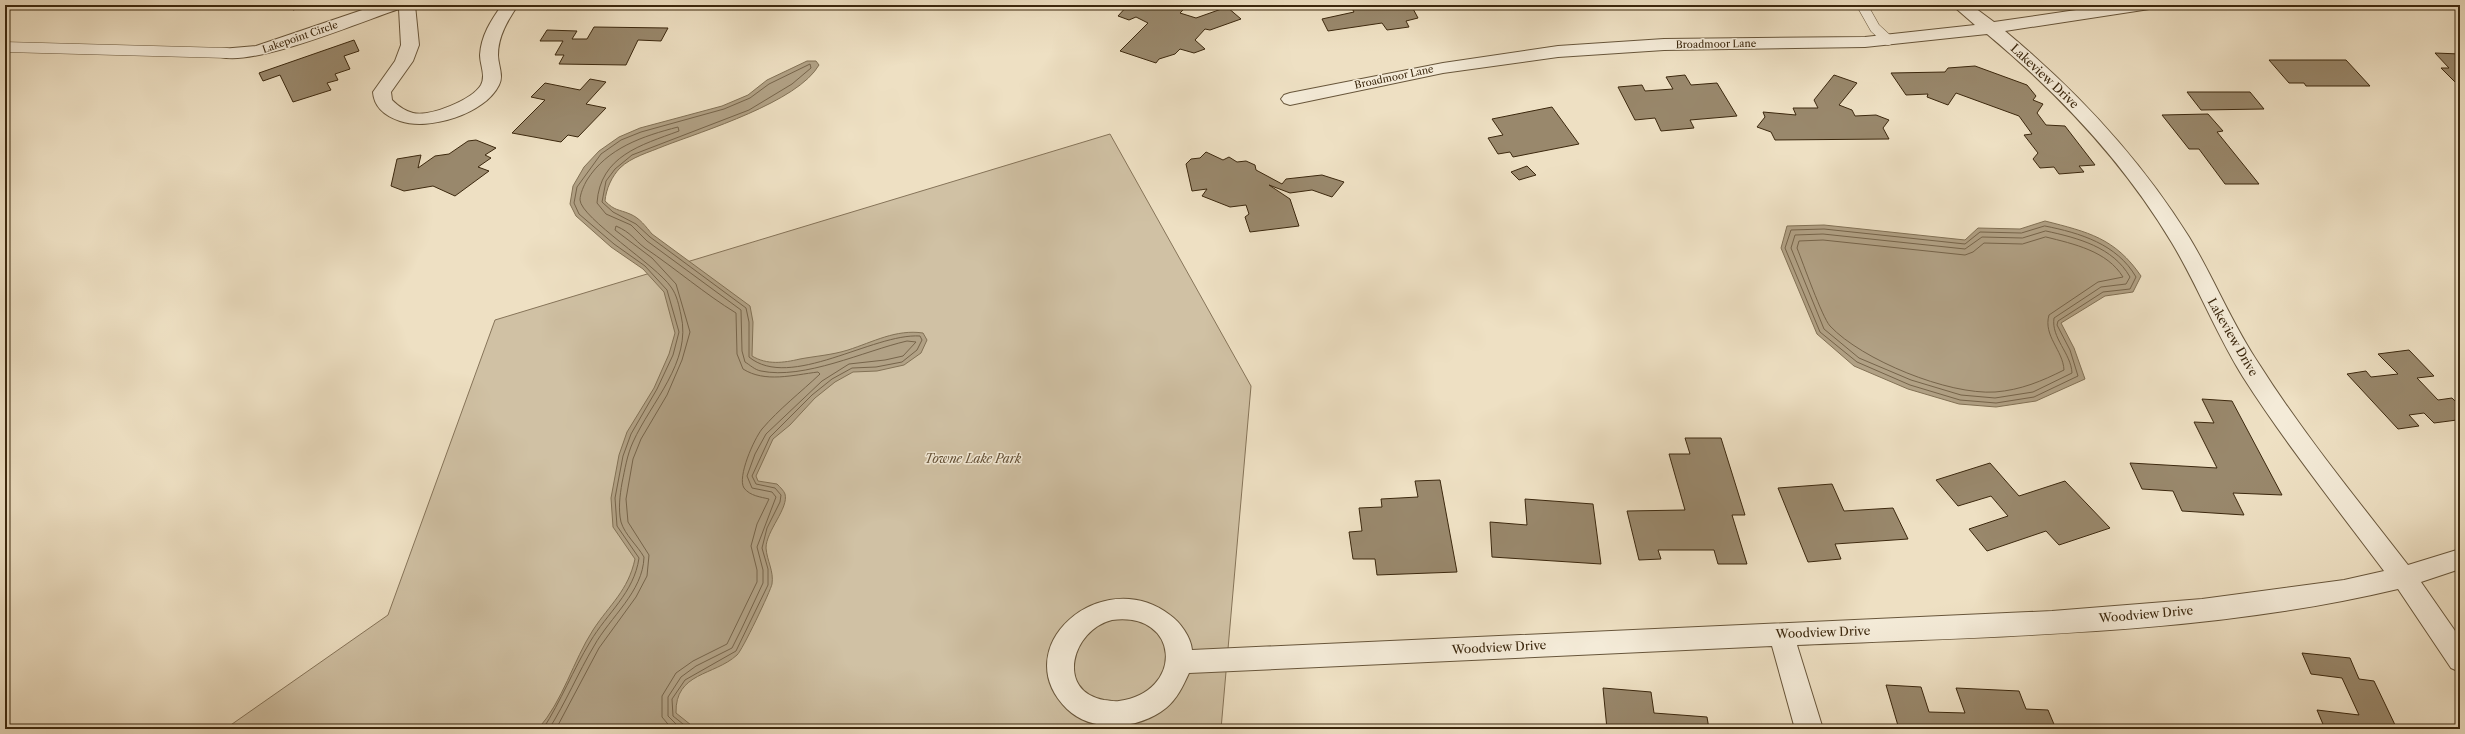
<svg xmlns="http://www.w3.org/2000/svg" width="2465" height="734" font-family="'Libre Caslon Text',serif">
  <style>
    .green { fill: #d0c1a4; stroke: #867459 }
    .water { fill: #b1a185; stroke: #827155 }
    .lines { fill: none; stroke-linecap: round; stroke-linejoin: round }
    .shore { stroke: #76644a; stroke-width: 1 }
    .building { fill: #99886c; stroke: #3c280e }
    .lane-casing { stroke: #68563b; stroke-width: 11 }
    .street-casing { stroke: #68563b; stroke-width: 2 }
    .lane { stroke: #f4ebd8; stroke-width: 10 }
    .street { fill: #f4ebd8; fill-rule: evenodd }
    .labels { text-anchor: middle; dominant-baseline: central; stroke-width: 3; stroke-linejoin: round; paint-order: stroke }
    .far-street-label { font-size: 10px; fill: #3c280e; stroke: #f4ebd8 }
    .street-label { font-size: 12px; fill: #3c280e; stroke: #f4ebd8 }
    .park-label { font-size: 12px; font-style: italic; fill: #614e34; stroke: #f4ebd8 }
  </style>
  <rect width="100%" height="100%" fill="#eee0c3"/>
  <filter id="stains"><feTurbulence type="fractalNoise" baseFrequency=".005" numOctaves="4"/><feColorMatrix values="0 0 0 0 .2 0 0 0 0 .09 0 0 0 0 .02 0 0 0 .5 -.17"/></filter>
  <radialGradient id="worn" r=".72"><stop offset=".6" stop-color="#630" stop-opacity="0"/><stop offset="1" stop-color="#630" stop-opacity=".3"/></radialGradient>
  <!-- green -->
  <path class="green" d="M1110,134L1251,386L1221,729H225L388,615L495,320Z"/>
  <!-- water -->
  <g class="water">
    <path d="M807,61H816L819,65C798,102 703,131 664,146C650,152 631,157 620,168C612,176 606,189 605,201C615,211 618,209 630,214C640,218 646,227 652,234L750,306L753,322L752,356C767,365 783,363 800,359C816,356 832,355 848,350C873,342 896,329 923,333L927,340L921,353L904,365L877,371L853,372L835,382L815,398L790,425L773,439L756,476L758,481L777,484C780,487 784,491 785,494C789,508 766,531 766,548C767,561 774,571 772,584C771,590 742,651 737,655C714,676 675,672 676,713L691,725L728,729H538C563,701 573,661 593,630C610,604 628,591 635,559L613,527L611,498L619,455L627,432L654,388L669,354L675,333L664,292L643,269L611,247L576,216L570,204L573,186L584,167L599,151L619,137L640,128L722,106L748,95L767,80Z"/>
    <path d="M2045,221C2088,232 2115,238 2141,276L2133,292L2105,296L2061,323L2074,348L2085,379L2036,401L1996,407L1959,404L1908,389L1854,366L1817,334L1781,248L1787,226L1824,225L1965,240L1978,228L2020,229Z"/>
  </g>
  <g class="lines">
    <!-- shore -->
    <g class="shore">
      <path d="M2045,226C2080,233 2117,244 2136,277L2130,289L2103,292L2058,321L2057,325L2070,350L2078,376L2034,397L1996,403L1960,400L1910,385L1857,362L1820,332L1785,248L1791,230L1824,229L1965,244L1980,232L2021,233Z"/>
      <path d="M2046,231C2078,238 2113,247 2130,277L2126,284L2101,287L2054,318C2051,338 2071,353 2072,373L2033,392L1995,398L1961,395L1911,380L1859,358L1824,329L1791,248L1795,235L1823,234L1965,249L1982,237L2022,238Z"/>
      <path d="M2046,237C2074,244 2107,251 2123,277L2098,282L2049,315C2043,336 2063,350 2064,370C2042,381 2021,390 1995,392C1948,395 1862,360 1830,326C1822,317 1803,263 1797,248L1799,241L1823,240L1965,255L1973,252L1984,243L2022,244Z"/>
      <path d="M543,729C561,701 573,670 590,642C607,613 634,593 639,558L617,526L615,498L623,456L631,434L657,389L673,355L679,332L667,290L645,266L614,244L579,214L574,203L577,187L601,154L621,140L641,132L724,109L750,98L769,84L810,64L811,68L792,84L749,110L632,155L615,169L606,181L602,202L613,212L636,224L650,237L746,308L749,322V357C790,391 873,333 920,336L922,340L917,350L902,362L876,367L852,368L832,379L812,395L770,437L752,476L756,484L775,488L781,495L780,502L767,528L762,548L768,569V585L736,651L685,680L672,699L673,716L688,728L698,729"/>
      <path d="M549,729C566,702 578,673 594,646C610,617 643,592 644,557C637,545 625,535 621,522C618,509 620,495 622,483C625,469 627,455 633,442C651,402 692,362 681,315C679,306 677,295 671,287C657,266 581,218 580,200C580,194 584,185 587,180C607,148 643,136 678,127L679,131C641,145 600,156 597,203L606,214L631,225L647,241L741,310L742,351L745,362C750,365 755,370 761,371C804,380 864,351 907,341L916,342L903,356L885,360L849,364L822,381L766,434L755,454L747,476L752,488L772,492L776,497L757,547L763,570V583L741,630L732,648L696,666L681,677L668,697V716L681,729"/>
      <path d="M556,729L599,648L636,597L647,576L649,555L628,522L626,499L633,459L641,439L667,395L682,360L690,332L676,284L652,258L615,230L616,226C632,233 633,239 645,248C676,269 705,294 736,313L737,354L743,369C765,383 793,375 818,372L820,374C801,392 779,409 762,429C754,439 737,477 744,488C750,496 761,497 769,499L757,524L751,546L757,570V582L727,644L693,661L676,673L662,696V717L672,729"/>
    </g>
  </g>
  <!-- building -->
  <g class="building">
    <path d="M291,5H310L293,10Z"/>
    <path d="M579,5H633L632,7Z"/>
    <path d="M1128,5H1188L1180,13L1196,18L1227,7L1241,19L1210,30L1205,29L1195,40L1205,49L1194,53L1180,49L1175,54L1159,59L1156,63L1120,51L1148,23L1136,17L1129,20L1118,16Z"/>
    <path d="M1350,5H1411L1418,18L1406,21L1409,27L1387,30L1382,23L1328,31L1322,19L1354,12Z"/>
    <path d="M594,27L668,28L661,41L638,40L626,65L559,64L564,55H555L563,41H540L547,30L577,31L572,39H587Z"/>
    <path d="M354,40L359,51L344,56L350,69L335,74L338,80L327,83L331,90L293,102L280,75L263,81L259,73Z"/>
    <path d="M2435,53L2460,54V84H2457L2441,68H2449Z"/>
    <path d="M2269,60H2346L2370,86H2306L2304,83H2289Z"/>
    <path d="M1975,66L2027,85L2036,96L2033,100L2043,104L2037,113L2046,125L2065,126L2095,165L2079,166L2084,172L2059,174L2054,167L2040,168L2033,159L2038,153L2024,135L2032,134L2019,116L1956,93L1948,105L1927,97L1928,94L1906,95L1891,73L1945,72L1948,68Z"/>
    <path d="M1685,75L1691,85L1717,83L1737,116L1690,120L1694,128L1661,131L1655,118L1635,120L1618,87L1642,85L1645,91L1673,89L1666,77Z"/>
    <path d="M1834,75L1857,83L1839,105L1852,110L1855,116L1876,115L1889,120L1883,128L1889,139L1775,140L1771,132L1757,127L1765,117L1763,112L1796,115L1793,108H1818L1814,100Z"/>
    <path d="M590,79L606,82L586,104L606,108L578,137L568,135L561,142L512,133L545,100L531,97L545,83L580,90Z"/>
    <path d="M2187,92H2250L2264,109L2201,110Z"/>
    <path d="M1552,107L1579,144L1513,157L1510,152L1498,154L1488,138L1503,135L1492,119Z"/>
    <path d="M2208,114L2223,131L2217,132L2259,184H2225L2199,149H2189L2162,115Z"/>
    <path d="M476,140L496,148L485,155L491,158L478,167L489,171L455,196L433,186L404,191L391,186L397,159L421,155L418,168L435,156L449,154L468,141Z"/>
    <path d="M1206,152L1223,160L1229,157L1237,162L1246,161L1255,165L1256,170L1282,184L1286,179L1322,175L1344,182L1332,197L1312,190L1290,193L1269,185L1290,199L1299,226L1250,232L1245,217L1249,214L1246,205L1230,207L1202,196L1207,189L1192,191L1186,164L1191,159L1200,158Z"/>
    <path d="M1527,166L1536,175L1519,180L1511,172Z"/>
    <path d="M2409,350L2434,376L2417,378L2438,400L2452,398L2460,406V423L2457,420L2434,423L2424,413L2409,415L2419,426L2398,429L2347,374L2366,371L2371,377L2398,374L2378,354Z"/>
    <path d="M2202,399L2232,401L2282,495L2233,493L2244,515L2182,511L2173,491L2142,489L2130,463L2217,468L2194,422L2214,423Z"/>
    <path d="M1685,438H1721L1745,515H1732L1747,564H1718L1714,550H1658L1661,559L1639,560L1627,511L1685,510L1669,454H1690Z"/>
    <path d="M1990,463L2019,496L2065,481L2110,528L2059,545L2046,531L1987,551L1969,529L2008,516L1991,496L1958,506L1936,480Z"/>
    <path d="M1440,480L1457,572L1377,575L1375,559H1353L1349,532L1362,531L1359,508L1382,507L1381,499L1418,497L1415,481Z"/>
    <path d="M1832,484L1844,511L1893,508L1908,539L1835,544L1841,559L1808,562L1778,488Z"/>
    <path d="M1525,499L1593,504L1601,564L1492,557L1490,522L1527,525Z"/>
    <path d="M2302,653L2350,658L2359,679L2374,681L2397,729H2325L2317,710L2359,715L2342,678L2311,674Z"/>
    <path d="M1886,685L1921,687L1929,712L1965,713L1956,688L2019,691L2026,709L2048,710L2056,729H1899Z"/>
    <path d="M1603,688L1651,692L1654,713L1707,717L1709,729H1607Z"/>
  </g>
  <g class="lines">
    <defs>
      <g id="lane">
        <path d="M1862,5L1875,28L1888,40"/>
        <path d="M5,47L227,53"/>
      </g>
      <g id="street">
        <path d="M377,5H415L419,45L413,61L391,92L392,100C398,106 405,111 413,113C430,117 472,100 481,85C486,75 480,65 480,55C481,36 491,20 502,5H518C508,20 498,36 498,55C498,65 504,75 499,85C485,114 429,131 400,121C385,116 374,107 373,92L395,61L401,45L399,9C360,22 257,66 221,57L218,53L221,49L256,46Z"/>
        <path d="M1952,5H1971L1994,22L2110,5H2151L2149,9L2143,10L2005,31C2077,91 2139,157 2189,237C2214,278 2232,324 2259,364C2304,435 2357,499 2408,565L2460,549V569L2421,582L2460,638V672L2451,668L2398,589C2206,635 1994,636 1797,645L1823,729H1795L1772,646L1189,673C1183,686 1177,699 1166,708C1140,729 1093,734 1067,709C1005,648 1101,563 1170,615C1180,622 1191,637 1192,650L2052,611L2202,599L2344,580L2384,571C2336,507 2286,444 2243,377C2216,334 2198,286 2172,243C2123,161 2059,94 1987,34L1865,47L1664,50L1558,57L1443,73L1290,105L1284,103L1281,99L1284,95L1290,93L1443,63L1558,46L1664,39L1865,37L1975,25ZM1112,620C1180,611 1185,692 1119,701C1114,702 1109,700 1104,700C1055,691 1072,630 1112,620Z"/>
      </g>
    </defs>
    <!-- lane casing -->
    <use href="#lane" class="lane-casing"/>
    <!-- street casing -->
    <use href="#street" class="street-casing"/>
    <!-- lane -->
    <use href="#lane" class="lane"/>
    <!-- street -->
    <use href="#street" class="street"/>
  </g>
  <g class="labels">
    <!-- far-street labels -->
    <g class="far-street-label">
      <text transform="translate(300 37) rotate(-19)">Lakepoint Circle</text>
      <text transform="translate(1716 44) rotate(-1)">Broadmoor Lane</text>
      <text transform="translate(1394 77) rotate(-12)">Broadmoor Lane</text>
    </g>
    <!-- street labels -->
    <g class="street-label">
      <text transform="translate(2045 76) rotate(43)">Lakeview Drive</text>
      <text transform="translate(2233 337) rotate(60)">Lakeview Drive</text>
      <text transform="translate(2146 614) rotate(-5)">Woodview Drive</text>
      <text transform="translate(1823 632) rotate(-2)">Woodview Drive</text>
      <text transform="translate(1499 647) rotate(-3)">Woodview Drive</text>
    </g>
    <!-- park labels -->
    <g class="park-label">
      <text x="973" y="458">Towne Lake Park</text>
    </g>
  </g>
  <!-- margin -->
  <rect width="2465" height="734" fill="none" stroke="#eee0c3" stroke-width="20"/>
  <rect x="6" y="6" width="2453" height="722" fill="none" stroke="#3c280e" stroke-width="2"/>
  <rect x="10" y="10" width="2445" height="714" fill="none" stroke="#3c280e"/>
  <rect width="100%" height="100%" filter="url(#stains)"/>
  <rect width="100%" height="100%" fill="url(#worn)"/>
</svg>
